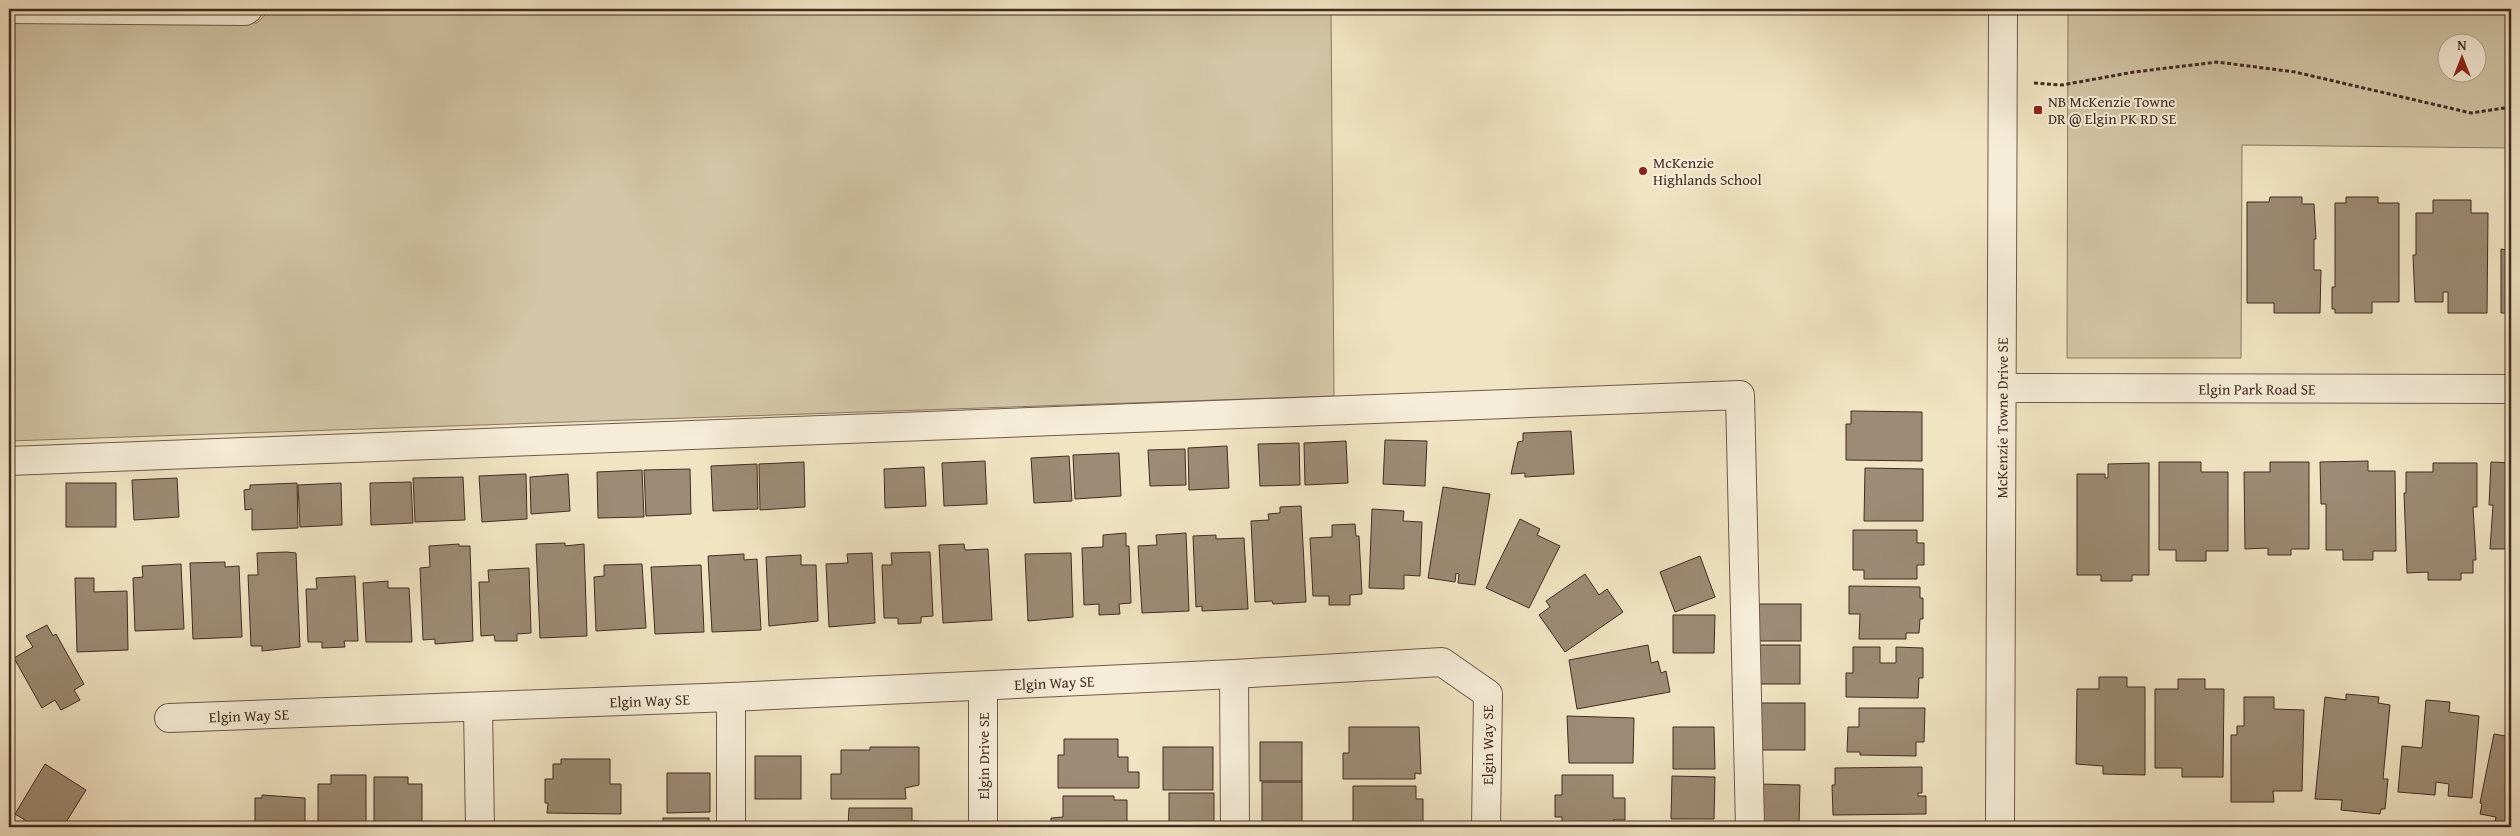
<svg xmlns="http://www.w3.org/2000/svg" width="2520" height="836" font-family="'Gentium Book Plus',serif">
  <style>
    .green { fill: #d3c5a7; stroke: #8b7864; fill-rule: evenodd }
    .building { fill: #9d8b75; stroke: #432b21 }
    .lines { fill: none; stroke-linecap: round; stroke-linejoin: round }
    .minor-casing { stroke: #6e594a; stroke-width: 30 }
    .path { stroke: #432b21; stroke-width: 3; stroke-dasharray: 4 2.5; stroke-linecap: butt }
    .minor { stroke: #f6edd8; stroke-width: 28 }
    .poi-dot { fill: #8f2418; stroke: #f6edd8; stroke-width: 2 }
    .labels { text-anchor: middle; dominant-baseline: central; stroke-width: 4; stroke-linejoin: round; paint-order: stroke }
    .poi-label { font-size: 15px; fill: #432b21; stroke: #f6edd8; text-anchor: start }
    .street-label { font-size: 15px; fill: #432b21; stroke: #f6edd8 }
  </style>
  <rect width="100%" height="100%" fill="#f1e4c3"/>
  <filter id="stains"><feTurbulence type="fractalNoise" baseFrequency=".004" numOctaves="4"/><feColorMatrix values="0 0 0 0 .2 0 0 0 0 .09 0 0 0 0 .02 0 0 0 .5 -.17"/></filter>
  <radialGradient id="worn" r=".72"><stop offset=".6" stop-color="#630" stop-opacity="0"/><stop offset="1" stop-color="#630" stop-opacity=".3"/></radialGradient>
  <!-- green -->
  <g class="green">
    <path d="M271,9H1331L1334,396L9,441V21L257,23Z"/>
    <path d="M2068,9H2511V148L2242,145L2241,358H2067ZM2448,42H2478V72H2448Z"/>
  </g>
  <!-- building -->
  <g class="building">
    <path d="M2270,197H2302V204H2314L2316,239H2314V270H2321L2320,313H2274V303H2247V202H2269Z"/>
    <path d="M2346,197H2378V203H2399V302H2372V313H2335V309H2332V287H2335V203H2346Z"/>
    <path d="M2433,200H2471V213H2488L2487,313H2448V292H2443V302H2415L2413,255H2416V213H2433Z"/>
    <path d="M2508,238H2511V313H2501V249L2508,250Z"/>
    <path d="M1851,411L1922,412V461L1846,460V424H1851Z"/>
    <path d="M1571,431L1574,474L1525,477V473L1511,474L1518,442L1523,441V433Z"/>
    <path d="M1385,440L1427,441L1425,486L1383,484Z"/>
    <path d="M1346,441L1348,483L1305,485L1304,443Z"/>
    <path d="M1299,443L1300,485L1260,486L1258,444Z"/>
    <path d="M1227,446L1229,488L1189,490L1188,448Z"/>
    <path d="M1185,449L1186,485L1150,486L1148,450Z"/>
    <path d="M1119,453L1121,496L1075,499L1073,455Z"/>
    <path d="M1069,456L1072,501L1034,503L1031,458Z"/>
    <path d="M985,461L987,504L944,506L942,463Z"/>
    <path d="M2368,461V471H2395L2396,551H2373V560H2343V550H2326V504H2321L2320,462Z"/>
    <path d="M804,462L805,507L760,510L759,464Z"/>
    <path d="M2159,462H2201V472H2228V551H2206V561H2176V550H2159Z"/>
    <path d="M2270,462H2309V549H2291V555H2268V548L2245,549L2244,472H2270Z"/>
    <path d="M2491,462L2511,463V561L2508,560V549H2490L2493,505H2489Z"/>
    <path d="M2149,463V575H2132V581H2101V575H2077V474H2105V478H2108V464Z"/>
    <path d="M2433,463H2477V507H2473L2476,560H2473V573H2461V580H2428V572L2407,573L2404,493H2406V472H2433Z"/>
    <path d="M757,464L758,509L713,511L711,466Z"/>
    <path d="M924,467L926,506L885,508L884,469Z"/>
    <path d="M1865,468L1923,469V521H1864Z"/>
    <path d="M690,469L691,514L646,516L644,470Z"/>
    <path d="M642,470L644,517L598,518L597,472Z"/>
    <path d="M526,474L527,519L482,522L479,476Z"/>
    <path d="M568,474L570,511L531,514L530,477Z"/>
    <path d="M463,477L465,520L415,522L413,478Z"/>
    <path d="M177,478L179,517L134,520L132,480Z"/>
    <path d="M411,482L413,523L371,525L370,483Z"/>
    <rect x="66" y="483" width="50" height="44"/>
    <path d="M297,483L298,528L252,530V509L245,510L244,490L250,489V485Z"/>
    <path d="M341,483L342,525L300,527L298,485Z"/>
    <path d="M1443,487L1490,494L1475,585L1458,583L1459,574L1456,573L1455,582L1428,578Z"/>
    <path d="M1301,506L1306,602L1273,604L1272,601L1255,602L1251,521L1269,520L1268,514L1280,513V507Z"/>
    <path d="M1372,509L1404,511L1403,521L1422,522L1420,576L1404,575V589L1369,588Z"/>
    <path d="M1520,519L1540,529L1537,535L1560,546L1529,608L1486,588Z"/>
    <path d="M1355,524L1356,536H1359L1362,594L1350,595V605H1329V596H1313L1310,538L1332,537V525Z"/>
    <path d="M1853,530H1917V543H1924V565H1917V579H1864V570H1853Z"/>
    <path d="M1126,533V546H1129L1131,603L1119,604L1120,614L1099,615V604L1084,605L1082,548L1103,547V535Z"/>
    <path d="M1186,533L1189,611L1142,613L1138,546L1157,545L1156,535Z"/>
    <path d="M1216,535V539L1244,538L1248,609L1202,611V606L1196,607L1193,536Z"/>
    <path d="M565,543V546L584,544L587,636L540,638L536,544Z"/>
    <path d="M459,544V546H470L473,641L435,644V639L423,640L420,568L430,567L429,546Z"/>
    <path d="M964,544L965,550L988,549L992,620L943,623L939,545Z"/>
    <path d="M287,552L296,553L300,647L262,651V646H251L248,575H258L257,553Z"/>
    <path d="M930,552L933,616L921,617V623L898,624V618H884L882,565H892L891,553Z"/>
    <path d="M872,553L875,623L829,627L826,564L848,563L847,554Z"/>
    <path d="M1071,553L1073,617L1028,621L1025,554Z"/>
    <path d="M744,554V560L757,559L761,630L712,632L708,556Z"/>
    <path d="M801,555V565H816L818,621L769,626L766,557Z"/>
    <path d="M1700,556L1715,597L1675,612L1660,572Z"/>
    <path d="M225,562V567L239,566L242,637L193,639L190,563Z"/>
    <path d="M181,564L184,629L135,631L133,578L143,577L142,566Z"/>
    <path d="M642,564L646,628L596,631L594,577L604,576V565Z"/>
    <path d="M701,565L704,632L655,634L651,567Z"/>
    <path d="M529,568L531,633L517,634V641H495L494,635L481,636L479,582H489L488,570Z"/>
    <path d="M1585,574L1599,595L1607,589L1623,612L1565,652L1539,615L1550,607L1546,601Z"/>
    <path d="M355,576L358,641H344L345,647L322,648V642H308L306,589H317L316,578Z"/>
    <path d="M75,578H94V592L127,591L128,650L77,652Z"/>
    <path d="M388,581V588H409L412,642H366L363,583Z"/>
    <path d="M1849,586L1920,587V598H1923V619H1920L1919,633H1906V639H1859L1860,614H1849Z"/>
    <rect x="1759" y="604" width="42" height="37"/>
    <path d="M1673,615H1715L1714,653H1673Z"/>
    <path d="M47,625L53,636L56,634L84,684L74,690L80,700L61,710L55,700L42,708L14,658L33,647L26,636Z"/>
    <path d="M1648,645L1651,663L1658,661L1661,673L1666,671L1670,692L1577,709L1569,660Z"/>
    <rect x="1759" y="645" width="41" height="39"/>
    <path d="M1853,647H1880V663H1896V647L1923,648V678H1919L1918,698L1846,697V673H1853Z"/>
    <path d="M2099,677H2127V687H2145V775L2103,774V766L2076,764L2077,689H2099Z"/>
    <path d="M2178,679H2205V689H2224L2223,777H2182V768H2155V689H2178Z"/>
    <path d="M2346,694L2379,697L2378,703L2390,705L2383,779H2388L2385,809H2381L2380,814L2341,810L2342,800L2315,799L2325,697L2346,700Z"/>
    <path d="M2244,697H2274V709L2304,710L2302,791H2273L2274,802H2231V735H2237V726H2244Z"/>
    <path d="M2426,700L2450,702L2449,712L2479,716L2472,798L2448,796L2449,784L2436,782L2435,795L2398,792L2402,746L2422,748Z"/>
    <rect x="1760" y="703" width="45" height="47"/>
    <path d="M1859,708H1925L1924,742H1916V756L1860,755V752H1847L1848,727H1859Z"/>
    <path d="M1567,716L1634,718L1633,763H1569Z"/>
    <path d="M1349,727H1419L1421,774L1415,773V779H1343V753H1349Z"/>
    <path d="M1673,727H1714L1715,769H1673Z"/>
    <path d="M2494,734L2511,737V827H2494L2496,817L2480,814L2482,804L2480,803Z"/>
    <path d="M1064,739H1118V757H1128V772H1139V788H1058V755H1064Z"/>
    <rect x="1260" y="742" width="42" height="39"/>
    <path d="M870,747H919V785L905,788L906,799H831V774H841V750H870Z"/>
    <rect x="1163" y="747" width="50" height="43"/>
    <rect x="755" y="756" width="46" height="43"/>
    <path d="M561,759H610V784H621V814L547,813L548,803H545V779H553V764H561Z"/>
    <path d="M45,764L86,790L63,827H31L33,825L15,814Z"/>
    <path d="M1922,767V793H1918V796H1926V814L1833,815L1832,785H1835V768Z"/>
    <path d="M667,773H710V812L667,813Z"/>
    <path d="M331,775H366V827H318V784H331Z"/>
    <path d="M1562,775H1613V798H1625V820H1613V824H1562V817H1555V795H1562Z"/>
    <path d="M1672,776L1715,777L1714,819H1671Z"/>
    <path d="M374,777H408V784H422V827H374Z"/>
    <rect x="1262" y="782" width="40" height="45"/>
    <path d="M1760,784L1800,785L1799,825L1759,824Z"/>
    <path d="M1353,786H1416V799H1423V822H1416V827L1353,825Z"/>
    <rect x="1169" y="793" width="45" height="34"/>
    <path d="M262,795L305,798V827H255V798H262Z"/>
    <path d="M1063,796H1114V800H1127V825L1115,824V827H1051V818L1063,817Z"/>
    <path d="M849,808H912V821H919V827H848Z"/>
    <rect x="663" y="818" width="46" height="9"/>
    <rect x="546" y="824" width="60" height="3"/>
    <rect x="82" y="826" width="44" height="1"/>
  </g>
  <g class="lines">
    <defs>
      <g id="minor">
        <path d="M9,9L245,11L248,9"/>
        <path id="s1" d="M2002,388L2511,389"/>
        <path d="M9,461L1740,395L1750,827"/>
        <path d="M1234,674L1235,827"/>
        <path d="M983,686V827"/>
        <path d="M731,697V827"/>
        <path d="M478,708L480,827"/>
        <path id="s2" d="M169,718L731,697L1234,674L1442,662L1488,694L1486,827"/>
        <path id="s3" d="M2000,827L2003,9"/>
      </g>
    </defs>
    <!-- minor casing -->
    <use href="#minor" class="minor-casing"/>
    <!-- path -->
    <path class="path" d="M2034,83L2062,85L2134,72L2217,62L2295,72L2471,113L2511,107"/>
    <!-- minor -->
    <use href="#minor" class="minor"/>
  </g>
  <!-- markers -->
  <g class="poi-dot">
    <rect x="2033" y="105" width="10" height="10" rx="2.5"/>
    <circle cx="1643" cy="171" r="5"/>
  </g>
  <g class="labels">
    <!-- poi labels -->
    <g class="poi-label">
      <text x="2048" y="101">NB McKenzie Towne<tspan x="2048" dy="17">DR @ Elgin PK RD SE</tspan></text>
      <text x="1653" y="162">McKenzie<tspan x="1653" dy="17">Highlands School</tspan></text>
    </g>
    <!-- street labels -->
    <g class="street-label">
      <text stroke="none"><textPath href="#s1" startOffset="255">Elgin Park Road SE</textPath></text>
      <text stroke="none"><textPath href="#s3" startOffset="409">McKenzie Towne Drive SE</textPath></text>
      <text stroke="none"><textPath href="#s2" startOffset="886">Elgin Way SE</textPath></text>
      <text stroke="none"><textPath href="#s2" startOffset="481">Elgin Way SE</textPath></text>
      <text stroke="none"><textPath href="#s2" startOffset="80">Elgin Way SE</textPath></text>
      <text transform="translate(1487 745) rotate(-90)">Elgin Way SE</text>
      <text transform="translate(983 756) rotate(-90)">Elgin Drive SE</text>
    </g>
  </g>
  <!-- margin -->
  <rect width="2520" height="836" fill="none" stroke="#f1e4c3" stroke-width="30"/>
  <rect x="10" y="10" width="2500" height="816" fill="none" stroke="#432b21" stroke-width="2.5"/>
  <rect x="15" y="15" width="2490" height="806" fill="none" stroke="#432b21"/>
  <!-- north arrow -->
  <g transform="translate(2462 58)"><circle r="24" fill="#f6edd8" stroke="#ae9f8f"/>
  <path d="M0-4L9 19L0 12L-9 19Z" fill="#8f2418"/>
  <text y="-8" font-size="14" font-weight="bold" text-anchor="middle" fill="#432b21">N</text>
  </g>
  <rect width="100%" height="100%" filter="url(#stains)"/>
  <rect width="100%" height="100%" fill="url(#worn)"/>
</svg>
